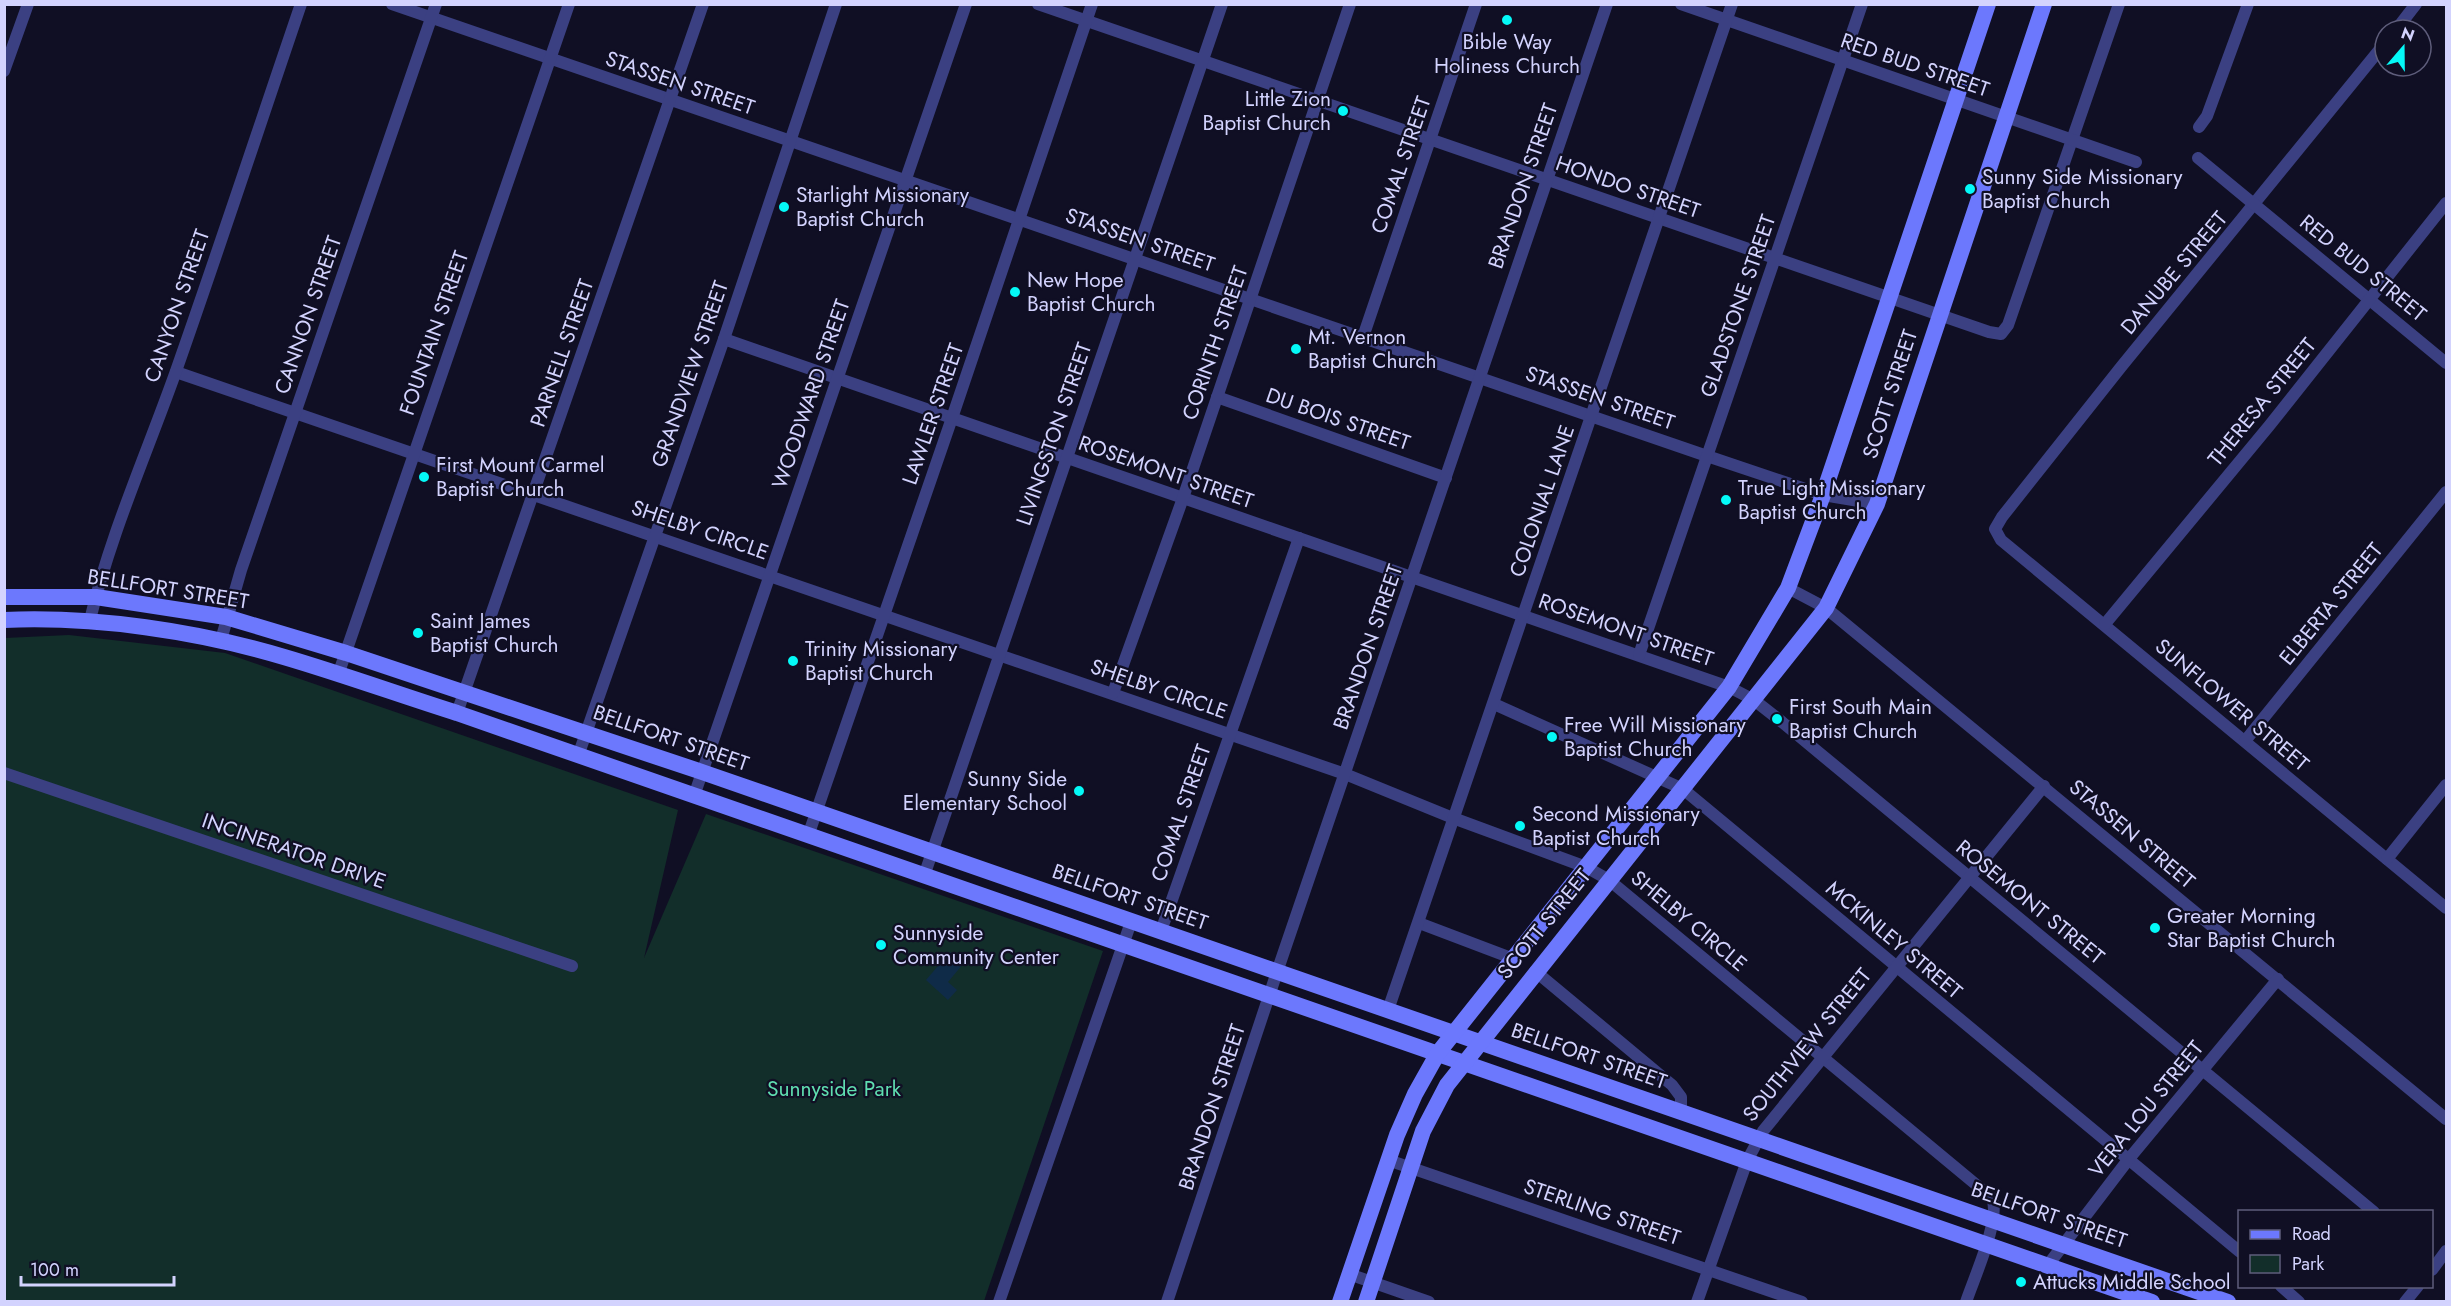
<svg xmlns="http://www.w3.org/2000/svg" width="2451" height="1306" font-family="Jost,sans-serif">
  <style>
    .green { fill: #122e2a }
    .water { fill: #0f2b48 }
    .lines { fill: none; stroke-linecap: round; stroke-linejoin: round }
    .minor { stroke: #3b4082; stroke-width: 12 }
    .secondary { stroke: #6c78fd; stroke-width: 16 }
    .poi-dot { fill: #04f9f7; stroke: #100f24; stroke-width: 2 }
    .labels { text-anchor: middle; dominant-baseline: central; stroke-width: 4.5; stroke-linejoin: round; paint-order: stroke }
    .poi-label { font-size: 21px; fill: #d3d3fe; stroke: #100f24; text-anchor: start }
    .street-label { font-size: 21px; fill: #d3d3fe; stroke: #100f24 }
    .park-label { font-size: 21px; fill: #5fdeb0; stroke: #100f24 }
  </style>
  <rect width="100%" height="100%" fill="#100f24"/>
  <!-- green -->
  <path class="green" d="M69,635L225,653L678,810L644,958L706,814L1103,951L984,1301L5,1302V638Z"/>
  <!-- water -->
  <path class="water" d="M950,952L963,964L948,982L957,990L948,1000L926,980Z"/>
  <g class="lines">
    <!-- minor -->
    <g class="minor">
      <path d="M392,4L1707,456L1823,495L1877,504"/>
      <path d="M1038,4L1989,332L2001,334L2008,325L2119,4"/>
      <path d="M1681,4L2136,162"/>
      <path d="M2396,30L2416,4"/>
      <path d="M2385,43L2121,367L2002,517L1995,529L2001,540L2446,908"/>
      <path d="M4,71L28,4"/>
      <path d="M2199,127L2207,116L2248,4"/>
      <path d="M2198,158L2446,363"/>
      <path d="M1363,337L1476,4"/>
      <path d="M724,339L1729,687L1754,700L1782,722L2374,1212"/>
      <path d="M176,372L1345,774L1453,818L1586,867L1609,880L1991,1197C2003,1215 1973,1280 1966,1302"/>
      <path d="M1217,397L1446,478"/>
      <path d="M1788,588L1826,608L2446,1119"/>
      <path d="M90,620C110,535 147,453 176,371C219,249 259,127 301,4"/>
      <path d="M2105,624L2269,426L2446,203"/>
      <path d="M221,640L241,570L436,4"/>
      <path d="M1639,655L1862,4"/>
      <path d="M338,675L569,4"/>
      <path d="M1113,693L1183,498L1350,4"/>
      <path d="M1494,704L1683,789L2240,1252"/>
      <path d="M457,713L703,4"/>
      <path d="M2245,741L2446,492"/>
      <path d="M578,756L724,339L836,4"/>
      <path d="M4,773L572,966"/>
      <path d="M694,796L966,4"/>
      <path d="M808,836L952,418L1092,4"/>
      <path d="M2387,859L2446,785"/>
      <path d="M924,876L1222,4"/>
      <path d="M1419,923L1514,959"/>
      <path d="M1161,931L1299,538"/>
      <path d="M1535,971L1672,1085L1681,1097V1112"/>
      <path d="M1388,1010L1732,4"/>
      <path d="M1388,1160L1802,1302"/>
      <path d="M2048,1265L2128,1160L2278,979"/>
      <path d="M2432,1270L2446,1251"/>
      <path d="M1349,1274L1429,1302"/>
      <path d="M2281,1286L2299,1302"/>
      <path d="M999,1302L1131,922"/>
      <path d="M1167,1302L1277,972L1607,4"/>
      <path d="M1697,1302L1747,1161L1763,1131L2044,786"/>
      <path d="M2405,1302L2418,1286"/>
    </g>
    <!-- secondary -->
    <g class="secondary">
      <path d="M4,597H96L226,617L346,653L702,772L2228,1302"/>
      <path d="M4,620C95,616 197,631 284,657C342,674 400,695 457,713L2152,1302"/>
      <path d="M1340,1302L1397,1135L1415,1094L1438,1053L1729,687L1788,588L1823,495L1988,4"/>
      <path d="M1366,1302L1423,1131L1447,1085L1826,608L1877,504L2044,4"/>
    </g>
  </g>
  <!-- markers -->
  <g class="poi-dot">
    <circle cx="1507" cy="20" r="6"/>
    <circle cx="1343" cy="111" r="6"/>
    <circle cx="1970" cy="189" r="6"/>
    <circle cx="784" cy="207" r="6"/>
    <circle cx="1015" cy="292" r="6"/>
    <circle cx="1296" cy="349" r="6"/>
    <circle cx="424" cy="477" r="6"/>
    <circle cx="1726" cy="500" r="6"/>
    <circle cx="418" cy="633" r="6"/>
    <circle cx="793" cy="661" r="6"/>
    <circle cx="1777" cy="719" r="6"/>
    <circle cx="1552" cy="737" r="6"/>
    <circle cx="1079" cy="791" r="6"/>
    <circle cx="1520" cy="826" r="6"/>
    <circle cx="2155" cy="928" r="6"/>
    <circle cx="881" cy="945" r="6"/>
    <circle cx="2021" cy="1282" r="6"/>
  </g>
  <g class="labels">
    <!-- poi labels -->
    <g class="poi-label">
      <text x="1507" y="42" text-anchor="middle">Bible Way<tspan x="1507" dy="24">Holiness Church</tspan></text>
      <text x="1331" y="99" text-anchor="end">Little Zion<tspan x="1331" dy="24">Baptist Church</tspan></text>
      <text x="1982" y="177">Sunny Side Missionary<tspan x="1982" dy="24">Baptist Church</tspan></text>
      <text x="796" y="195">Starlight Missionary<tspan x="796" dy="24">Baptist Church</tspan></text>
      <text x="1027" y="280">New Hope<tspan x="1027" dy="24">Baptist Church</tspan></text>
      <text x="1308" y="337">Mt. Vernon<tspan x="1308" dy="24">Baptist Church</tspan></text>
      <text x="436" y="465">First Mount Carmel<tspan x="436" dy="24">Baptist Church</tspan></text>
      <text x="1738" y="488">True Light Missionary<tspan x="1738" dy="24">Baptist Church</tspan></text>
      <text x="430" y="621">Saint James<tspan x="430" dy="24">Baptist Church</tspan></text>
      <text x="805" y="649">Trinity Missionary<tspan x="805" dy="24">Baptist Church</tspan></text>
      <text x="1789" y="707">First South Main<tspan x="1789" dy="24">Baptist Church</tspan></text>
      <text x="1564" y="725">Free Will Missionary<tspan x="1564" dy="24">Baptist Church</tspan></text>
      <text x="1067" y="779" text-anchor="end">Sunny Side<tspan x="1067" dy="24">Elementary School</tspan></text>
      <text x="1532" y="814">Second Missionary<tspan x="1532" dy="24">Baptist Church</tspan></text>
      <text x="2167" y="916">Greater Morning<tspan x="2167" dy="24">Star Baptist Church</tspan></text>
      <text x="893" y="933">Sunnyside<tspan x="893" dy="24">Community Center</tspan></text>
      <text x="2033" y="1282">Attucks Middle School</text>
    </g>
    <!-- street labels -->
    <g class="street-label">
      <text transform="translate(1915 65) rotate(19)">RED BUD STREET</text>
      <text transform="translate(680 83) rotate(19)">STASSEN STREET</text>
      <text transform="translate(1401 165) rotate(-71)">COMAL STREET</text>
      <text transform="translate(1523 186) rotate(-71)">BRANDON STREET</text>
      <text transform="translate(1628 187) rotate(19)">HONDO STREET</text>
      <text transform="translate(1140 240) rotate(19)">STASSEN STREET</text>
      <text transform="translate(2363 268) rotate(39)">RED BUD STREET</text>
      <text transform="translate(2174 273) rotate(-50)">DANUBE STREET</text>
      <text transform="translate(177 306) rotate(-71)">CANYON STREET</text>
      <text transform="translate(1738 306) rotate(-71)">GLADSTONE STREET</text>
      <text transform="translate(308 315) rotate(-71)">CANNON STREET</text>
      <text transform="translate(434 333) rotate(-71)">FOUNTAIN STREET</text>
      <text transform="translate(1215 343) rotate(-71)">CORINTH STREET</text>
      <text transform="translate(562 353) rotate(-71)">PARNELL STREET</text>
      <text transform="translate(690 374) rotate(-71)">GRANDVIEW STREET</text>
      <text transform="translate(811 394) rotate(-71)">WOODWARD STREET</text>
      <text transform="translate(1890 394) rotate(-72)">SCOTT STREET</text>
      <text transform="translate(1600 398) rotate(19)">STASSEN STREET</text>
      <text transform="translate(2262 402) rotate(-51)">THERESA STREET</text>
      <text transform="translate(933 414) rotate(-71)">LAWLER STREET</text>
      <text transform="translate(1338 419) rotate(19)">DU BOIS STREET</text>
      <text transform="translate(1054 434) rotate(-71)">LIVINGSTON STREET</text>
      <text transform="translate(1166 472) rotate(19)">ROSEMONT STREET</text>
      <text transform="translate(1542 501) rotate(-71)">COLONIAL LANE</text>
      <text transform="translate(700 530) rotate(19)">SHELBY CIRCLE</text>
      <text transform="translate(168 589) rotate(9)">BELLFORT STREET</text>
      <text transform="translate(2331 604) rotate(-51)">ELBERTA STREET</text>
      <text transform="translate(1626 630) rotate(19)">ROSEMONT STREET</text>
      <text transform="translate(1368 647) rotate(-71)">BRANDON STREET</text>
      <text transform="translate(1159 689) rotate(19)">SHELBY CIRCLE</text>
      <text transform="translate(2232 705) rotate(40)">SUNFLOWER STREET</text>
      <text transform="translate(671 738) rotate(19)">BELLFORT STREET</text>
      <text transform="translate(1181 813) rotate(-71)">COMAL STREET</text>
      <text transform="translate(2132 834) rotate(40)">STASSEN STREET</text>
      <text transform="translate(294 851) rotate(19)">INCINERATOR DRIVE</text>
      <text transform="translate(1130 897) rotate(19)">BELLFORT STREET</text>
      <text transform="translate(2030 902) rotate(39)">ROSEMONT STREET</text>
      <text transform="translate(1689 921) rotate(40)">SHELBY CIRCLE</text>
      <text transform="translate(1544 924) rotate(-51)">SCOTT STREET</text>
      <text transform="translate(1894 940) rotate(40)">MCKINLEY STREET</text>
      <text transform="translate(1807 1045) rotate(-51)">SOUTHVIEW STREET</text>
      <text transform="translate(1589 1056) rotate(19)">BELLFORT STREET</text>
      <text transform="translate(1212 1107) rotate(-72)">BRANDON STREET</text>
      <text transform="translate(2146 1109) rotate(-51)">VERA LOU STREET</text>
      <text transform="translate(1602 1212) rotate(19)">STERLING STREET</text>
      <text transform="translate(2049 1215) rotate(19)">BELLFORT STREET</text>
    </g>
    <!-- park labels -->
    <g class="park-label">
      <text x="834" y="1089">Sunnyside Park</text>
    </g>
  </g>
  <!-- border -->
  <rect width="2451" height="1306" fill="none" stroke="#d3d3fe" stroke-width="12"/>
  <!-- legend -->
  <rect x="2238" y="1210" width="195" height="78" fill="#100f24" stroke="#5e5d7b" stroke-width="1.5"/>
  <rect x="2250" y="1230" width="30" height="9" fill="#6c78fd" stroke="#5e5d7b" stroke-width="1.5"/>
  <text x="2292" y="1240" font-size="18" fill="#d3d3fe">Road</text>
  <rect x="2250" y="1255" width="30" height="18" fill="#122e2a" stroke="#5e5d7b" stroke-width="1.5"/>
  <text x="2292" y="1270" font-size="18" fill="#d3d3fe">Park</text>
  <!-- north arrow -->
  <g transform="translate(2403 48) rotate(20)"><circle r="28" fill="#100f24" stroke="#5e5d7b" stroke-width="1.5"/>
  <path d="M0-4.5L10 22L0 15L-10 22Z" fill="#04f9f7"/>
  <text y="-9" font-size="16" font-weight="bold" text-anchor="middle" fill="#d3d3fe">N</text>
  </g>
  <!-- scale -->
  <path d="M21 1276v9h153v-9" fill="none" stroke="#d3d3fe" stroke-width="3"/>
  <text x="30" y="1276" font-size="18" fill="#d3d3fe" stroke="#100f24" stroke-width="4.5" paint-order="stroke">100 m</text>
</svg>
